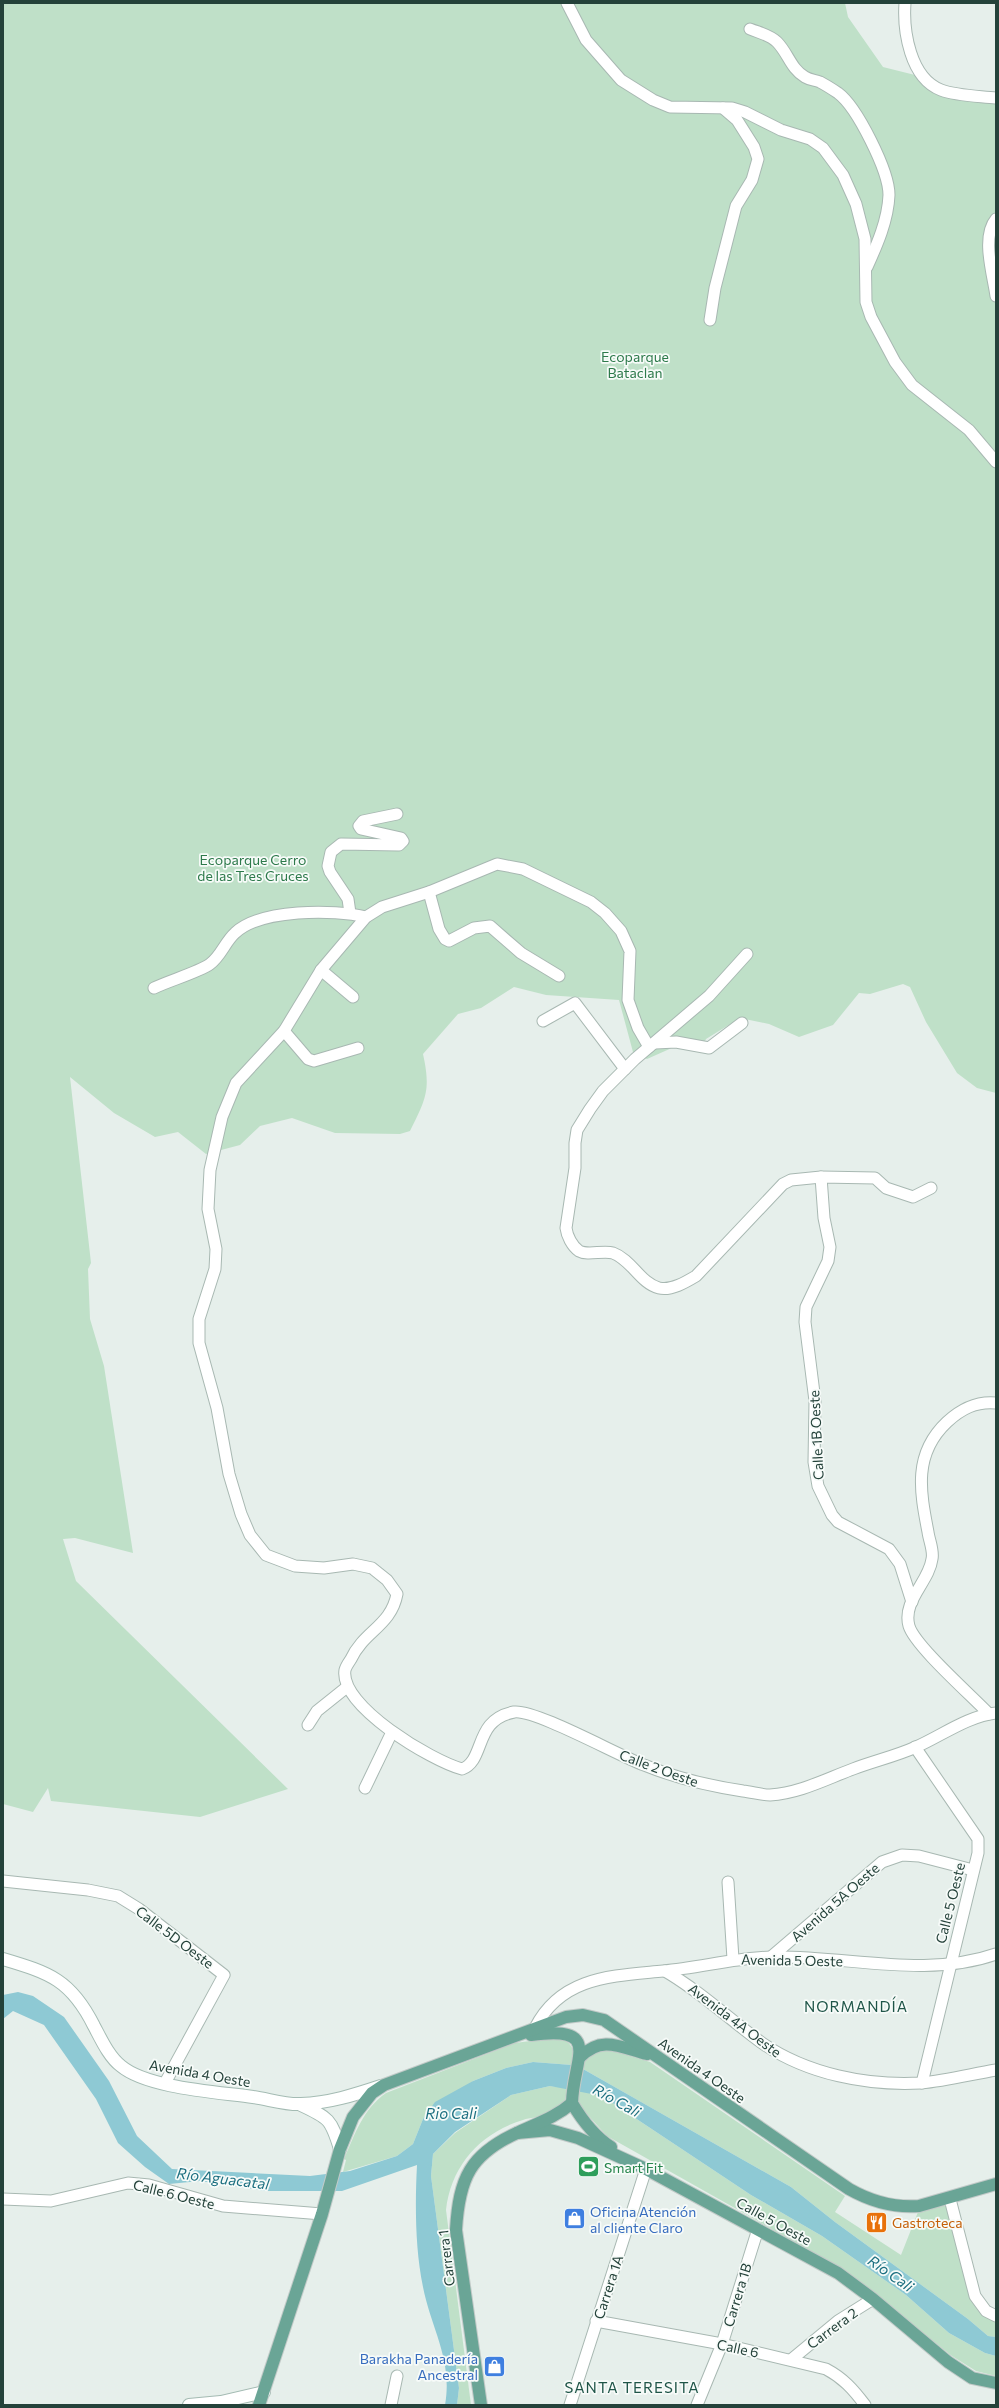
<svg xmlns="http://www.w3.org/2000/svg" width="999" height="2408" font-family="Commissioner,sans-serif">
  <style>
    .green { fill: #bfe0c8 }
    .water { fill: #8ec9d4 }
    .lines { fill: none; stroke-linecap: round; stroke-linejoin: round }
    .street-casing { stroke: #a8b8b2; stroke-width: 13 }
    .secondary-casing { stroke: #a4bbb3; stroke-width: 14 }
    .primary-casing { stroke: #c2cac8; stroke-width: 14 }
    .street { stroke: #fff; stroke-width: 11 }
    .secondary { stroke: #fff; stroke-width: 12 }
    .primary { stroke: #6aa596; stroke-width: 12 }
    .labels { text-anchor: middle; dominant-baseline: central; stroke-width: 3.5; stroke-linejoin: round; paint-order: stroke }
    .park-label { font-size: 14px; fill: #2d7a4b; stroke: #f7fbf9 }
    .street-label { font-size: 14px; fill: #24423a; stroke: #f7fbf9 }
    .leisure-label { font-size: 14px; fill: #27864d; stroke: #f7fbf9; text-anchor: start }
    .shop-label { font-size: 14px; fill: #366cbe; stroke: #f7fbf9; text-anchor: start }
    .food-label { font-size: 14px; fill: #c56008; stroke: #f7fbf9; text-anchor: start }
    .neighbourhood-label { font-size: 15px; letter-spacing: 1px; fill: #1f5548; stroke: #f7fbf9 }
    .water-label { font-size: 15px; font-style: italic; fill: #1c6f80; stroke: #f7fbf9 }
  </style>
  <rect width="100%" height="100%" fill="#e6efeb"/>
  <!-- green -->
  <g class="green">
    <path d="M3,3H845L848,17L883,67L923,77L933,85L996,98V219L990,228L996,296V1093L977,1088L957,1073L926,1022L910,987L903,984L870,994L859,993L833,1025L799,1037L769,1024L740,1018L706,1039L701,1049L674,1047L647,1059L633,1052L619,1000L546,995L514,987L481,1008L458,1014L423,1054C431,1090 426,1099 410,1131L400,1134L335,1133L292,1118L260,1126L240,1145L206,1154L178,1132L155,1137L114,1113L70,1077L91,1263L88,1269L90,1319L104,1366L133,1553L75,1538L63,1539L76,1581L288,1789L200,1817L51,1801L48,1788L33,1812L3,1804Z"/>
    <path d="M553,2038C566,2039 572,2042 575,2057L572,2065L533,2062L506,2068L473,2081L423,2119L413,2144L397,2156L343,2172L346,2160L344,2159C355,2134 363,2109 386,2093L515,2043Z"/>
    <path d="M602,2047L650,2062L845,2196L835,2212L901,2255L918,2212L951,2204L975,2296L996,2316V2337L988,2336L968,2319L835,2222L791,2187L583,2069L584,2059Z"/>
    <path d="M550,2086L567,2088L565,2102C559,2106 553,2112 547,2115C539,2118 530,2117 523,2120C480,2133 451,2166 446,2210L471,2405H457L459,2388L431,2176L433,2154L455,2133L511,2095Z"/>
    <path d="M579,2090L602,2096L751,2195L822,2236L906,2295L949,2333L985,2353L996,2356V2376L976,2371L952,2356L841,2268L607,2136L576,2102Z"/>
  </g>
  <!-- water -->
  <path class="water" d="M18,1992L33,1996L64,2017L109,2081L137,2136L172,2169L310,2176L350,2171L397,2156L413,2144L423,2119L435,2102L473,2081L506,2068L533,2062L572,2065L583,2069L791,2187L835,2222L968,2319L988,2336L996,2337V2356L985,2353L949,2333L906,2295L822,2236L751,2195L602,2096L550,2086L511,2095L455,2132L433,2154L431,2176L459,2388L457,2405H445C453,2360 431,2328 423,2287C415,2248 415,2204 417,2165L342,2191H265L200,2181L169,2184L145,2167L118,2143L96,2099L44,2025L13,2011L3,2019V1995Z"/>
  <g class="lines">
    <defs>
      <g id="street">
        <path d="M567,3L586,40L621,80L653,100L670,107L732,108L745,112L781,130L810,139L823,148L843,175L856,204L865,239L866,302L871,317L895,362L912,385L969,430L996,462"/>
        <path d="M905,3C903,31 910,78 941,90C957,96 979,96 996,98"/>
        <path d="M750,29C760,33 770,35 777,42C788,53 791,69 805,77C810,80 815,80 820,82C826,85 832,89 838,93C857,107 889,171 889,195C888,220 877,245 867,267"/>
        <path d="M996,219C981,237 993,274 996,296"/>
        <path d="M710,320L715,288L736,206L752,180L758,159L754,147L737,120L723,108"/>
        <path d="M429,892L439,929L445,939L449,941L474,928L490,926L521,953L559,976"/>
        <path d="M350,913L348,899L330,872L328,866L331,852L341,844L399,845L403,841L401,838L361,829L359,826L363,821L397,814"/>
        <path d="M747,954L709,996L635,1059L603,1091L590,1109L577,1130L575,1143V1168L566,1228C567,1236 572,1246 579,1251C588,1256 603,1250 613,1253C632,1260 640,1283 659,1288C671,1291 686,1282 696,1276L783,1184L791,1180L821,1177L875,1178L886,1188L913,1197L931,1188"/>
        <path d="M321,970L353,997"/>
        <path d="M154,988C168,981 199,972 210,964C221,956 225,942 235,933C260,909 334,909 366,917"/>
        <path d="M543,1021L575,1003L625,1069"/>
        <path d="M284,1031L308,1059L314,1061L358,1048"/>
        <path d="M655,1043L676,1042L709,1048L742,1023"/>
        <path d="M649,1047L638,1028L628,1000L630,951L621,931L605,913L591,902L523,869L497,864L429,892L382,907L366,917L321,970L284,1031L236,1083L222,1117L210,1170L208,1209L216,1249L215,1269L199,1319V1343L217,1408L229,1474L241,1514L250,1535L266,1555L295,1566L324,1568L353,1564L372,1568L387,1580L397,1594C391,1626 364,1631 351,1659C349,1662 346,1666 345,1670C339,1706 432,1761 462,1769C486,1760 473,1720 514,1712C535,1709 619,1756 644,1765C676,1778 710,1786 743,1791C752,1792 762,1795 770,1795C800,1793 826,1779 853,1769C874,1761 896,1756 916,1747C941,1736 968,1716 996,1713"/>
        <path d="M821,1177L824,1218L830,1247L828,1261L806,1307L805,1322L815,1401L814,1462L818,1486L832,1515L838,1522L889,1549L900,1564L912,1602"/>
        <path d="M989,1714C972,1696 915,1646 909,1626C902,1601 929,1582 932,1559C934,1551 929,1540 928,1532C920,1491 913,1454 947,1422C961,1409 976,1401 996,1403"/>
        <path d="M308,1725L317,1711L347,1687"/>
        <path d="M915,1747L978,1839V1853L922,2083"/>
        <path d="M365,1788L392,1732"/>
        <path d="M3,1881L88,1890L118,1896L139,1909L224,1975L165,2083"/>
        <path d="M728,1882L733,1959"/>
        <path d="M771,1957L882,1862L902,1855L919,1856L973,1870"/>
        <path d="M665,1971C700,1991 729,2019 762,2043C807,2074 867,2086 921,2083C946,2081 972,2074 996,2070"/>
        <path d="M535,2028C561,1976 613,1976 663,1971C699,1968 734,1958 771,1957C845,1955 925,1979 996,1954"/>
        <path d="M3,2199L51,2201L128,2183L149,2185L223,2206L322,2214"/>
        <path d="M950,2199L975,2296L986,2311L996,2316"/>
        <path d="M596,2321L722,2344L826,2369C843,2378 853,2389 865,2405"/>
        <path d="M792,2359L838,2321L873,2299"/>
        <path d="M391,2405L397,2376"/>
        <path d="M570,2405L646,2169"/>
        <path d="M697,2405L722,2344L758,2229"/>
      </g>
      <g id="secondary">
        <path d="M3,1959C50,1973 71,1980 94,2026C101,2039 109,2057 121,2066C147,2088 218,2092 253,2097C268,2099 286,2105 301,2104C329,2103 354,2095 381,2086"/>
        <path d="M301,2105C329,2118 331,2119 340,2149"/>
        <path d="M189,2405L221,2402L264,2392"/>
      </g>
      <g id="primary">
        <path d="M531,2035C604,2025 573,2058 572,2103C582,2120 594,2136 611,2147"/>
        <path d="M580,2057C602,2035 620,2047 647,2054"/>
        <path d="M517,2133L550,2130L578,2138L646,2169L838,2273L873,2299L948,2362L972,2378L996,2383"/>
        <path d="M259,2405L322,2214L340,2149L353,2117L372,2093L384,2085L566,2017L583,2015L604,2020L849,2189C872,2202 894,2208 919,2206L996,2184"/>
        <path d="M481,2405L456,2230C459,2178 470,2154 519,2132C538,2123 556,2117 572,2103"/>
      </g>
    </defs>
    <!-- street casing -->
    <use href="#street" class="street-casing"/>
    <!-- secondary casing -->
    <use href="#secondary" class="secondary-casing"/>
    <!-- primary casing -->
    <use href="#primary" class="primary-casing"/>
    <!-- street -->
    <use href="#street" class="street"/>
    <!-- secondary -->
    <use href="#secondary" class="secondary"/>
    <!-- primary -->
    <use href="#primary" class="primary"/>
  </g>
  <!-- icons -->
  <defs>
    <symbol id="stadium-square" viewBox="-11 -11 22 22"><rect x="-9" y="-9" width="18" height="18" rx="4" fill="#2e9e5b" stroke="#f7fbf9"/><path d="M0-5a6.5 5 0 1 0 0 10a6.5 5 0 1 0 0-10ZM-3.5-1.8h7v3.6h-7Z" fill="#fff"/></symbol>
    <symbol id="shop-square" viewBox="-11 -11 22 22"><rect x="-9" y="-9" width="18" height="18" rx="4" fill="#3f7fe0" stroke="#f7fbf9"/><path d="M-5-2.5h2.3a2.7 3.5 0 0 1 5.4 0H5L5.5 6h-11ZM-1.5-2.5h3a1.5 2.3 0 0 0-3 0Z" fill="#fff"/></symbol>
    <symbol id="restaurant-square" viewBox="-11 -11 22 22"><rect x="-9" y="-9" width="18" height="18" rx="4" fill="#e8710a" stroke="#f7fbf9"/><path d="M-5-6h1v4h1v-4h1v4h1v-4h1v5L-1.5 .5V6h-2V.5L-5-1ZM5-6V6H3V1.5H1.5Q1.5-4 5-6Z" fill="#fff"/></symbol>
  </defs>
  <g fill-rule="evenodd">
    <use href="#stadium-square" x="576" y="2154" width="25" height="25"/>
    <use href="#shop-square" x="562" y="2206" width="25" height="25"/>
    <use href="#restaurant-square" x="864" y="2210" width="25" height="25"/>
    <use href="#shop-square" x="482" y="2354" width="25" height="25"/>
  </g>
  <g class="labels">
    <!-- park labels -->
    <g class="park-label">
      <text x="635" y="356">Ecoparque<tspan x="635" dy="16">Bataclan</tspan></text>
      <text x="253" y="859">Ecoparque Cerro<tspan x="253" dy="16">de las Tres Cruces</tspan></text>
    </g>
    <!-- street labels -->
    <g class="street-label">
      <text transform="translate(816 1435) rotate(-93)">Calle 1B Oeste</text>
      <text transform="translate(659 1768) rotate(20)">Calle 2 Oeste</text>
      <text transform="translate(835 1902) rotate(-41)">Avenida 5A Oeste</text>
      <text transform="translate(950 1903) rotate(-76)">Calle 5 Oeste</text>
      <text transform="translate(175 1937) rotate(37)">Calle 5D Oeste</text>
      <text transform="translate(792 1960) rotate(1)">Avenida 5 Oeste</text>
      <text transform="translate(735 2020) rotate(37)">Avenida 4A Oeste</text>
      <text transform="translate(702 2070) rotate(35)">Avenida 4 Oeste</text>
      <text transform="translate(200 2073) rotate(10)">Avenida 4 Oeste</text>
      <text transform="translate(174 2194) rotate(14)">Calle 6 Oeste</text>
      <text transform="translate(774 2221) rotate(29)">Calle 5 Oeste</text>
      <text transform="translate(446 2258) rotate(-97)">Carrera 1</text>
      <text transform="translate(608 2287) rotate(-72)">Carrera 1A</text>
      <text transform="translate(737 2295) rotate(-73)">Carrera 1B</text>
      <text transform="translate(832 2328) rotate(-36)">Carrera 2</text>
      <text transform="translate(738 2348) rotate(12)">Calle 6</text>
    </g>
    <!-- leisure labels -->
    <g class="leisure-label">
      <text x="604" y="2167">Smart Fit</text>
    </g>
    <!-- shop labels -->
    <g class="shop-label">
      <text x="590" y="2211">Oficina Atención<tspan x="590" dy="16">al cliente Claro</tspan></text>
      <text x="478" y="2358" text-anchor="end">Barakha Panadería<tspan x="478" dy="16">Ancestral</tspan></text>
    </g>
    <!-- food labels -->
    <g class="food-label">
      <text x="892" y="2222">Gastroteca</text>
    </g>
    <!-- neighbourhood labels -->
    <g class="neighbourhood-label">
      <text x="856" y="2006">NORMANDÍA</text>
      <text x="632" y="2387">SANTA TERESITA</text>
    </g>
    <!-- water labels -->
    <g class="water-label">
      <text transform="translate(617 2100) rotate(29)">Río Cali</text>
      <text x="451" y="2113">Rio Cali</text>
      <text transform="translate(223 2178) rotate(7)">Río Aguacatal</text>
      <text transform="translate(891 2273) rotate(35)">Río Cali</text>
    </g>
  </g>
  <!-- border -->
  <rect width="999" height="2408" fill="none" stroke="#24423a" stroke-width="8"/>
</svg>
